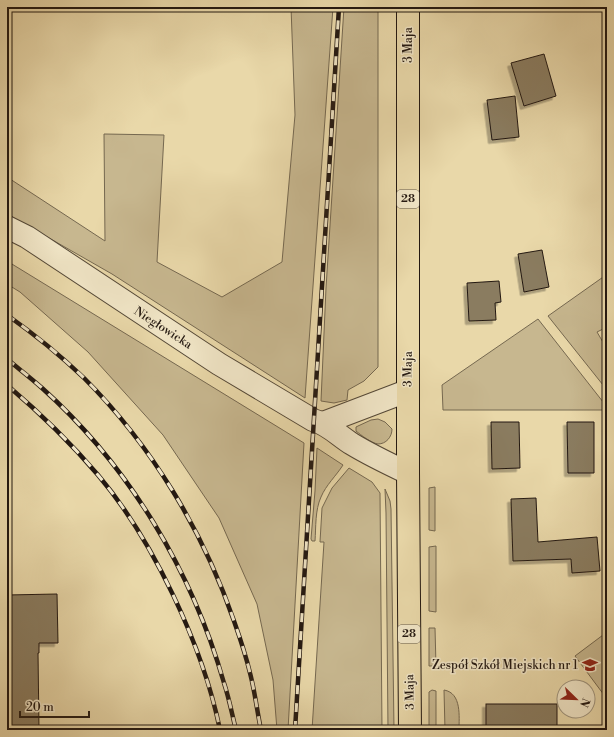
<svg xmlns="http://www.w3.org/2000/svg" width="614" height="737" font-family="'Libre Bodoni',serif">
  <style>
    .green { fill: #c7b78f; stroke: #756850 }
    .building { fill: #8a7c60; stroke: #231811; filter: url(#shadow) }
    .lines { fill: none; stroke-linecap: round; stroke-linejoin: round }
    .minor-casing { stroke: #544837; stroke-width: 24 }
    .major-casing { stroke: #231811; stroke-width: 24 }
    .minor { stroke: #f1e6c7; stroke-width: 22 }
    .major { stroke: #e9d8a9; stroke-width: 22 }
    .rail-casing { stroke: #231811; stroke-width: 4.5 }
    .rail { stroke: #f1e6c7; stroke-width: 3; stroke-dasharray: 9; stroke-linecap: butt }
    .labels { text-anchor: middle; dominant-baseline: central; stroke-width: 3; stroke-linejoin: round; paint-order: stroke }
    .shield { fill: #f1e6c7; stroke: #615648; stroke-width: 1 }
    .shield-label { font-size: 11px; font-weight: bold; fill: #231811 }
    .street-label { font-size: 12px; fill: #231811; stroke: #f1e6c7 }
    .poi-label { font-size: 12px; fill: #231811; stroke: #f1e6c7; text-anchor: end }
  </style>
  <defs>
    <filter id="shadow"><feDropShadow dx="-3.5" dy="3.5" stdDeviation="0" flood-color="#0004"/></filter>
  </defs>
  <rect width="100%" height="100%" fill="#e9d8a9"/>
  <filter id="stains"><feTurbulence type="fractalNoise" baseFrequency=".005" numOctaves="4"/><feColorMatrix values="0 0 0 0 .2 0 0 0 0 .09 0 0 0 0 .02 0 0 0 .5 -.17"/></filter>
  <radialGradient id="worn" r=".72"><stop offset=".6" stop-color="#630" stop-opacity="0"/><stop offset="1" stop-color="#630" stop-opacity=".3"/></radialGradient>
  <!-- green -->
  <g class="green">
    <path d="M291,7H333L305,398L112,274L7,214V177L105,241L104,134L164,135L157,262L222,297L282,262L295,115Z"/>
    <path d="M344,7H378V367L364,381L348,390L347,400L334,403L321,401L326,288Z"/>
    <path d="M7,261L304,443L288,730H277L273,680L257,604L219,518L163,435L88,352L20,292L7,284Z"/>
    <path d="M607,273V327L597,332L607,349V390L548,316L606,275Z"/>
    <path d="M538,319L607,407V410H443L442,385Z"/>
    <path d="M378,419L385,422L392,429C392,437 386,444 378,444C371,443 361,435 356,431V427L358,426L371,420Z"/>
    <path d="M317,448L343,465C336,476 326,485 321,497C315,510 316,527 315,541H312L311,539L315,491Z"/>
    <path d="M349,468L372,482L380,493L382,730H312L324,542H320L322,508L332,488Z"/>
    <path d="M435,487V531L429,530V488Z"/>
    <path d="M385,489L390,501L391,509L394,730H388L386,513Z"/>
    <path d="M436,546V612L429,611V547Z"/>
    <path d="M429,628H435L436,666H429Z"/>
    <path d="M607,632V699L575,656Z"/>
    <path d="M432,690L436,691V730H429V692Z"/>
    <path d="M444,690C462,693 459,717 459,730H445Z"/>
  </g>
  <!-- building -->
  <g class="building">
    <path d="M544,54L556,96L524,106L511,63Z"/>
    <path d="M515,96L519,137L492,140L487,100Z"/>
    <path d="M542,250L549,287L524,292L518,254Z"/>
    <path d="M499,281L501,302L495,303L496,320L469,321L467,283Z"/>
    <path d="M491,422H519L520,468L492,469Z"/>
    <path d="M567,422H594V473H568Z"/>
    <path d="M536,498L538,542L597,537L600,571L572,573L571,559L513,561L511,499Z"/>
    <path d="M57,594L58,643H39V653H38L39,730H7V595Z"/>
    <rect x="486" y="704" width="71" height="26"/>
  </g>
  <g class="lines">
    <defs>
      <g id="minor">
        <path d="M7,227L27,237L219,364L313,420C328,424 339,436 352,444C370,455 389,464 408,473"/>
        <path d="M323,423L407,391"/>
      </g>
      <path id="major" d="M408,7V473L410,730"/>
    </defs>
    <!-- minor casing -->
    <use href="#minor" class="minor-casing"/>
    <!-- major casing -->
    <use href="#major" class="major-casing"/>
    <!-- minor -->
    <use href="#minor" class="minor"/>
    <!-- major -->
    <use href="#major" class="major"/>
    <defs>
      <g id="rail">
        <path d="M7,315C34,334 60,355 84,378C152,446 203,531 234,621C240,638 246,656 250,673C255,692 257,711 261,730"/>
        <path d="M7,359C19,369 31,378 42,388C129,466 192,571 224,683C229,698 232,714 236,730"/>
        <path d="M7,385C40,413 70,442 98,475C153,540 203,646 220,730"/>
        <path d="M295,730L339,7"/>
      </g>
    </defs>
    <!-- rail casing -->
    <use href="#rail" class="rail-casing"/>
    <!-- rail -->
    <use href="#rail" class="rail"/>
  </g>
  <!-- icons -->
  <defs>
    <symbol id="school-bare" viewBox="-9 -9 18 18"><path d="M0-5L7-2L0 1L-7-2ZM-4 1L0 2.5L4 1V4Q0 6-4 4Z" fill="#8f2418" stroke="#f1e6c7" stroke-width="2.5" paint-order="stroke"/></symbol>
  </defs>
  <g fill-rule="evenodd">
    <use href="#school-bare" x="579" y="654" width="22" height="22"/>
  </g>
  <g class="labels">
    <!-- shield labels -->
    <g class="shield">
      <rect x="397" y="190" width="22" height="18" rx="3"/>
      <rect x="398" y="625" width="22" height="18" rx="3"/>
    </g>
    <g class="shield-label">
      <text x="408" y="199">28</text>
      <text x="409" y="634">28</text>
    </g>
    <!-- street labels -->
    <g class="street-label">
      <text transform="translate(408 45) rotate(-90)">3 Maja</text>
      <text transform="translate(163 328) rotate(33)">Niegłowicka</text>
      <text transform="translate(408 369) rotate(-89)">3 Maja</text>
      <text transform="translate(410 692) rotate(-91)">3 Maja</text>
    </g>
    <!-- poi labels -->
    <g class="poi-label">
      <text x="578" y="665">Zespół Szkół Miejskich nr 1</text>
    </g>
  </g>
  <!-- margin -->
  <rect width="614" height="737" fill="none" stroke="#e9d8a9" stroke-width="24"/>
  <rect x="8" y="8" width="598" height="721" fill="none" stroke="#231811" stroke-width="2"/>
  <rect x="12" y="12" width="590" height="713" fill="none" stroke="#231811"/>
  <!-- north arrow -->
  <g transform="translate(576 699) rotate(113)"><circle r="19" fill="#f1e6c7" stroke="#9f947e"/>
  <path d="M0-3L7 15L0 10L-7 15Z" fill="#8f2418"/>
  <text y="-6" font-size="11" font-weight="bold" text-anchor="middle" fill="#231811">N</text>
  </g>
  <!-- scale -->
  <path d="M20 711v6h69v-6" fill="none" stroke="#231811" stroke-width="2"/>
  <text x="26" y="711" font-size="12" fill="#231811" stroke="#f1e6c7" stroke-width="3" paint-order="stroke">20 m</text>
  <rect width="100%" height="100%" filter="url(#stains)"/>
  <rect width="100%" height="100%" fill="url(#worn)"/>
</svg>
